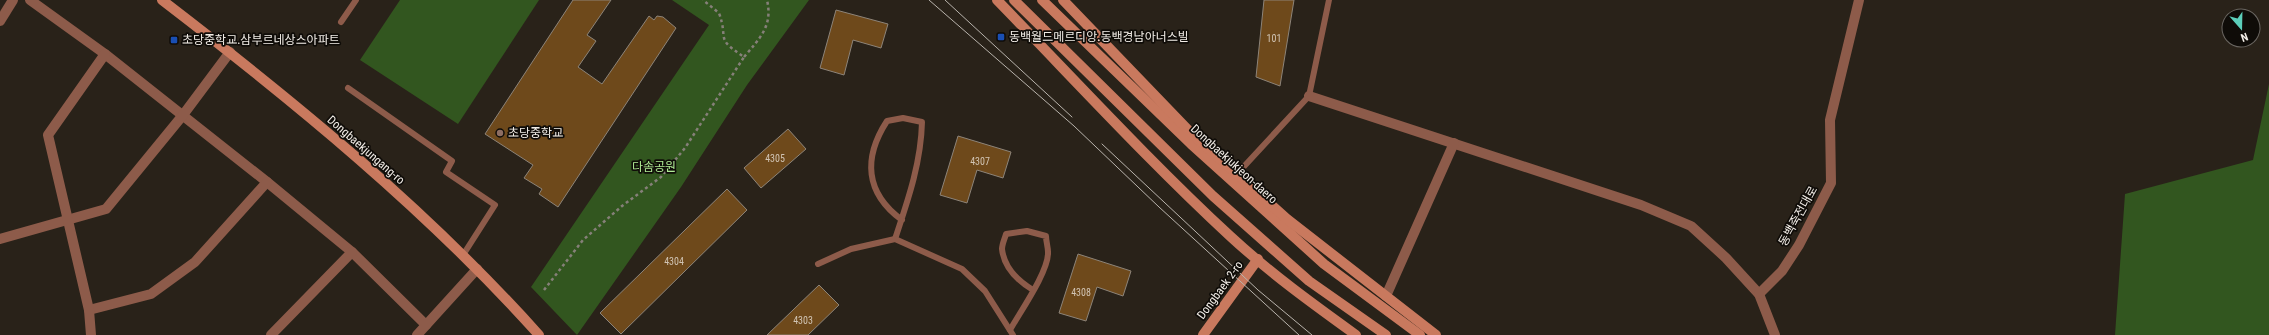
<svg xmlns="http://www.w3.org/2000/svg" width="2269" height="335" font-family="'Roboto Condensed','Noto Sans KR',sans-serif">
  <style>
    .green { fill: #32561f }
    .building { fill: #6e491b; stroke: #8d8479 }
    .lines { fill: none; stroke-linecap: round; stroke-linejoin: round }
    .path { stroke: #868079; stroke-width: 2.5; stroke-dasharray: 3 3; stroke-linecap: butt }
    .lane { stroke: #8d5b4a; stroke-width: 6 }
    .street { stroke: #8d5b4a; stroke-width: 10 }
    .secondary { stroke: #c9795e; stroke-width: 10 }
    .tram { stroke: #b8b3ac; stroke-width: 1 }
    .transit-dot { fill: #1a4fb4; stroke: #0f0c08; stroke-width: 1.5 }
    .education-dot { fill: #8d6e63; stroke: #0f0c08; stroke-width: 1.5 }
    .labels { text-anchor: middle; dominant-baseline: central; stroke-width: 3.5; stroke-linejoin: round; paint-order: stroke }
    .number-label { font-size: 10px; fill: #d1c4b4 }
    .poi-label { font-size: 12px; fill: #f2ede7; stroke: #0f0c08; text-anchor: start }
    .street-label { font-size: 12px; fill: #f2ede7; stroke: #0f0c08 }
    .park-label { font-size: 12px; fill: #afea94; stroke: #0f0c08 }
  </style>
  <rect width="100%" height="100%" fill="#292219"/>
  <!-- green -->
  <g class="green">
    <path d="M400,0H539L458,124L360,60Z"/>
    <path d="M672,0H809L747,85L681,187L577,335L531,287L709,25Z"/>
    <path d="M2269,84V335H2115L2125,194L2253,160Z"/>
  </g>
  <!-- building -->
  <g class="building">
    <path d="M573,0H611L587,35L596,41L578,67L602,84L649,16L654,20L657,16L663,17L676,28L558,207L539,194L542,189L524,178L533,165L485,134Z"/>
    <path d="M1264,0H1294L1280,86L1256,77Z"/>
    <path d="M836,10L888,24L881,48L853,40L844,75L820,68Z"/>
    <path d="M788,129L806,149L761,188L744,168Z"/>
    <path d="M958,136L1011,152L1003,178L977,170L967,203L940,195Z"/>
    <path d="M727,189L747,210L621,334L600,313Z"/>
    <path d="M1078,254L1131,271L1123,296L1097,287L1086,321L1059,313Z"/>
    <path d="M819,285L839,305L808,335H767Z"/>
  </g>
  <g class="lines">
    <!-- path -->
    <g class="path">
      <path d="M744,57C760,38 773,26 767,0"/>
      <path d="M544,290L583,240L622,206L661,177L685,148L744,57C714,37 729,41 719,13L703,0"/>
    </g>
    <!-- lane -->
    <g class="lane">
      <path d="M341,22L356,0"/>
      <path d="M348,88L452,161L446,172L495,205L463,255"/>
      <path d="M1237,174L1309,96L1329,0"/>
      <path d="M895,239C908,200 921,163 922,122L903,118L887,121C863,158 865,193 902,220"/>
      <path d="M818,264L851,249L895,239L962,269L985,291L1013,335"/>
      <path d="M1010,330C1020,312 1049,271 1048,252C1048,247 1046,241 1046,236L1027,231L1006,234C1005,238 1002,244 1002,249C1004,267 1018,281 1033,290"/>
    </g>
    <!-- street -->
    <g class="street">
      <path d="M30,0L105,54L267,182L352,252L426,325"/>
      <path d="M0,21L13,0"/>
      <path d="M1309,96L1641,205L1691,226L1726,258L1759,294L1775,335"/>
      <path d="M0,239L106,209L183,115L230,52"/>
      <path d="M1759,294L1782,271L1799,245L1831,183L1830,120L1859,0"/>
      <path d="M1386,296L1454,143"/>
      <path d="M89,310L151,294L195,262L267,182"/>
      <path d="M91,335L89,310L48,135L105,54"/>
      <path d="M271,335L352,252"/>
      <path d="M417,335L477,269"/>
    </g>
    <!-- secondary -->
    <g class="secondary">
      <path d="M162,0C295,102 427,210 539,335"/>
      <path d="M997,0C1074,79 1149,161 1230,236C1270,273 1313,304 1356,335"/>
      <path d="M1014,0L1213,196L1309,281L1386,335"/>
      <path d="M1042,0L1191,144L1324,264L1420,335"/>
      <path d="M1063,0L1191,133L1287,219L1436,335"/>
      <path d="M1203,335L1258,259"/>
    </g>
    <!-- tram -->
    <g class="tram">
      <path d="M929,0L1074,126L1159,207L1299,335"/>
      <path d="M945,0L1072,117"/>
      <path d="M1102,144L1258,290L1312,335"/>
    </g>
  </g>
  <!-- markers -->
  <g class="transit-dot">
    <rect x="997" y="33" width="8" height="8" rx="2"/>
    <rect x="170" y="36" width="8" height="8" rx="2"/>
  </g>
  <circle class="education-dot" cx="500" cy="133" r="4"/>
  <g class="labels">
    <!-- number labels -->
    <g class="number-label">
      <text x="1274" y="38">101</text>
      <text x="775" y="158">4305</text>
      <text x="980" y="161">4307</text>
      <text x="674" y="261">4304</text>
      <text x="1081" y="292">4308</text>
      <text x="803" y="320">4303</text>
    </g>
    <!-- poi labels -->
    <g class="poi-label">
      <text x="1009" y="37">동백월드메르디앙.동백경남아너스빌</text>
      <text x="182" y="40">초당중학교.삼부르네상스아파트</text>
      <text x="508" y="133">초당중학교</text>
    </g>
    <!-- street labels -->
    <g class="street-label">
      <text transform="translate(366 150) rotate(41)">Dongbaekjungang-ro</text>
      <text transform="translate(1234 164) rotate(42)">Dongbaekjukjeon-daero</text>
      <text transform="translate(1798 216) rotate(-61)">동백죽전대로</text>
      <text transform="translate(1220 290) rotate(-54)">Dongbaek 2-ro</text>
    </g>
    <!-- park labels -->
    <g class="park-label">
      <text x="654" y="167">다솜공원</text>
    </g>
  </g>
  <!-- north arrow -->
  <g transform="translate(2241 28) rotate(160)"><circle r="19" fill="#0f0c08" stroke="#6a6661"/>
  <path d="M0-3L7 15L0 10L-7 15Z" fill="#5cceba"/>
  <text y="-6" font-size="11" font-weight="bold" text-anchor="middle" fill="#f2ede7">N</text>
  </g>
</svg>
